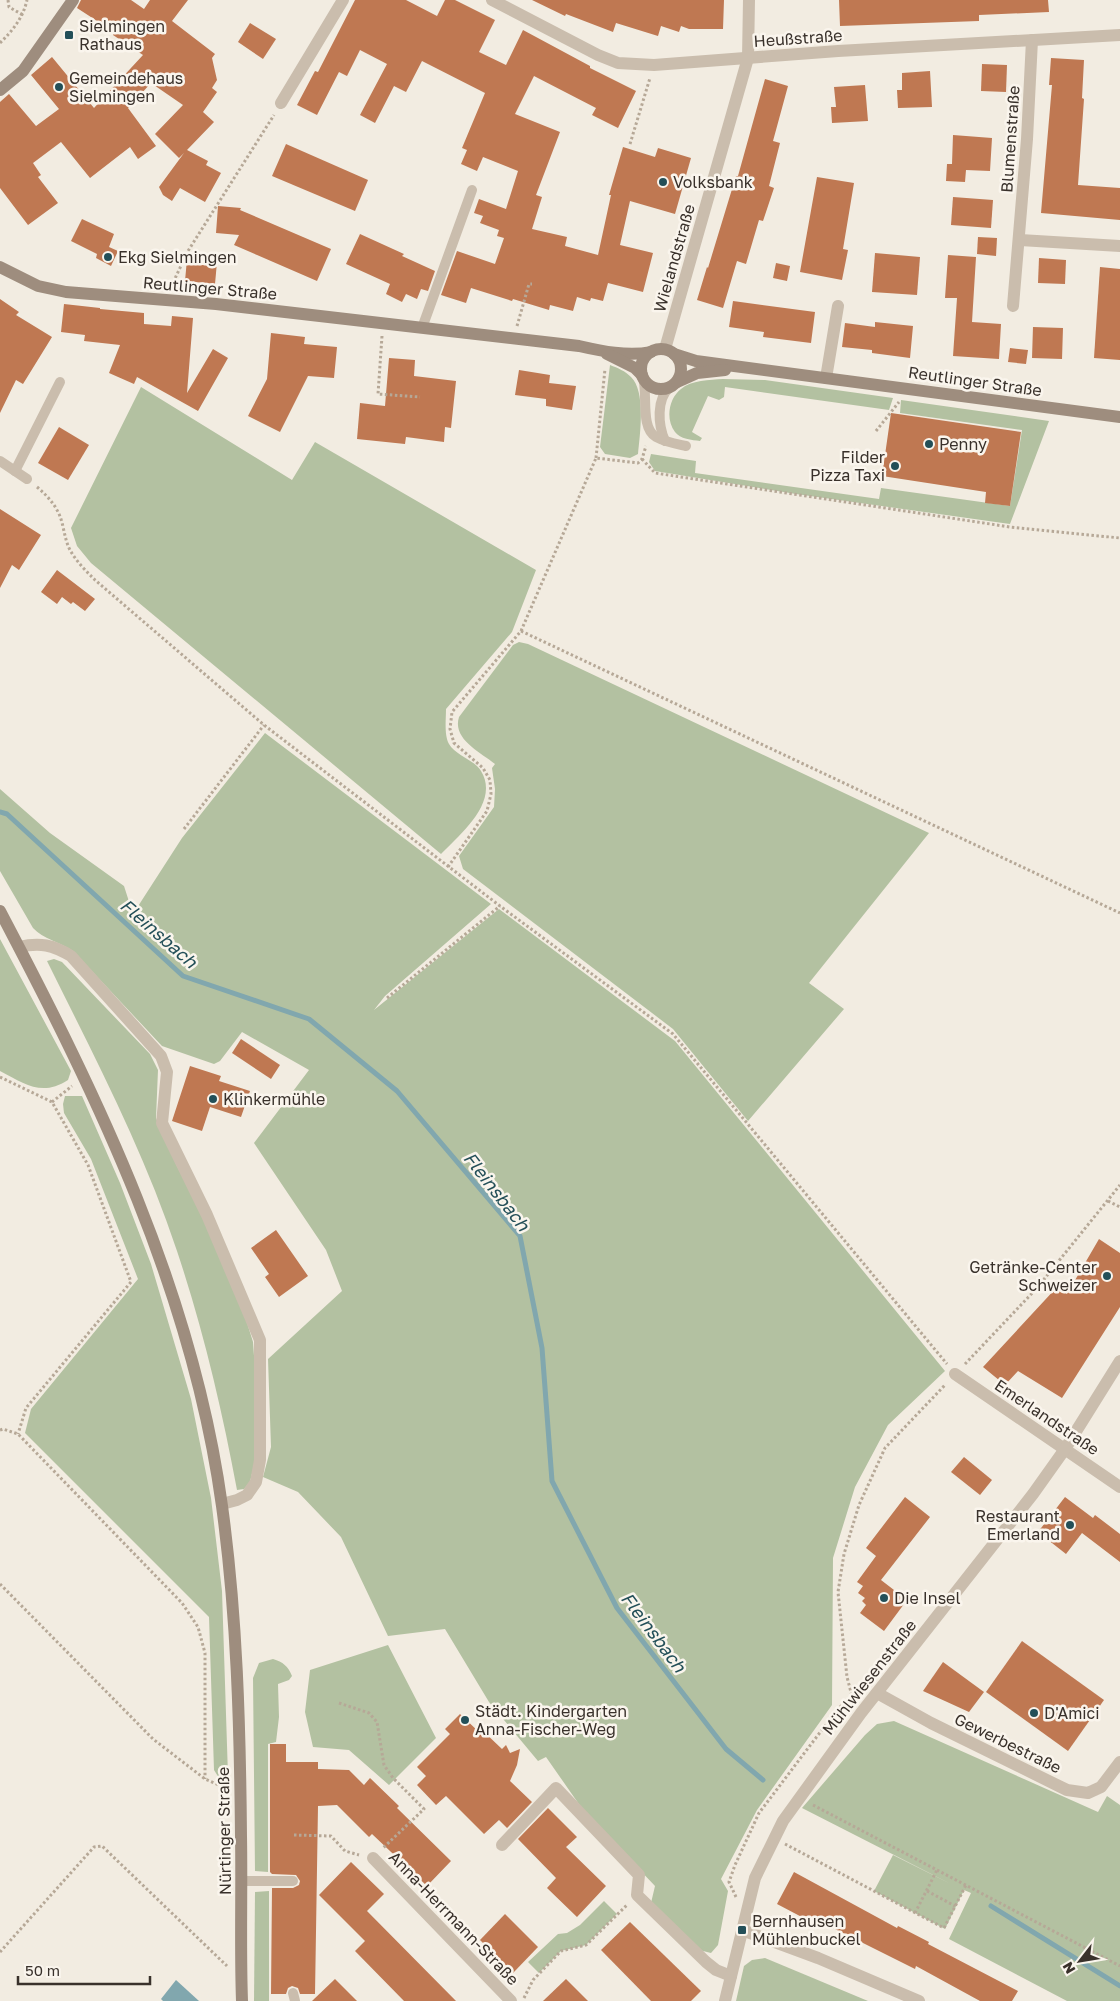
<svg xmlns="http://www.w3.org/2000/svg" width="1120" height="2001" font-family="'Golos Text',sans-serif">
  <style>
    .green { fill: #b3c1a1 }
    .water { fill: #81a7ae }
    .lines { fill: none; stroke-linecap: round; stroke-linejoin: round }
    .stream { stroke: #81a7ae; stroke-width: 5 }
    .building { fill: #bf7852 }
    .path { stroke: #b6a897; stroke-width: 3; stroke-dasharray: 2.5 2.5; stroke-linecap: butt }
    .lane { stroke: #cabdad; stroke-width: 10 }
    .street { stroke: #cabdad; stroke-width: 12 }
    .secondary { stroke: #9e8d7e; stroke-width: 12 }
    .poi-dot { fill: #234f58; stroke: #faf5ed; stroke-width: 2 }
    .labels { text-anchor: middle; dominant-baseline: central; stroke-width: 5; stroke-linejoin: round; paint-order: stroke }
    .poi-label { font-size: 16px; fill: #39312b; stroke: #faf5ed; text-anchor: start }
    .street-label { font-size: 16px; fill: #39312b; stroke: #faf5ed }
    .water-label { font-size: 18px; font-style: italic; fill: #234f58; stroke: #faf5ed }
  </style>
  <rect width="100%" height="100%" fill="#f2ece1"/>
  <!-- green -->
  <g class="green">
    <path d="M610,365C618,368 625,371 631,377C646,391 640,435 638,454L630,458L605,454L600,447Z"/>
    <path d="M723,379L765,380L893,398L889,410L725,387L724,397L719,400L708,396L692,432L702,438L700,441C692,440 680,439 675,432C665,419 669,398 681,389C691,380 710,380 723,379Z"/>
    <path d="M141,387L292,480L315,442L536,570L512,632L446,709C446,719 444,735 449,744C456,756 475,760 481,771C500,802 460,834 441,854L91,563L77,546L71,528Z"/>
    <path d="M901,400L1049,421L1010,524L796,494L655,471L649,462L651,454L696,461L695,473L879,499L881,488L1010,506L1022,430L900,413Z"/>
    <path d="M519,642L528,644L929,833L809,983L844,1009L748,1121L673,1029L463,869L459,856L494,807L495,789L492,768L495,764C480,752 452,739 459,717L513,645Z"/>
    <path d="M265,733L491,904L385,996L374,1010L499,909L675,1041L945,1371L888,1425L855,1487L833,1558L832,1705L757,1810L721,1879L728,1891L718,1945L711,1953L699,1950L651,1903L655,1886L583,1810L546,1757L538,1761L489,1702L445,1629L388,1636L341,1537L298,1492L263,1477L271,1447L268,1359L342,1291L326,1250L254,1143L309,1070L242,1032L220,1061L214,1064L162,1046L73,951C60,942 43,939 33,928L0,871V789L50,833L124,886L133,914L182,838Z"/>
    <path d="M0,939L71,1071L68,1080C42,1097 25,1084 0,1071Z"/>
    <path d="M54,959L62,962L150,1054L158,1070L156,1118L177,1166L206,1223L244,1313L253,1342L260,1439L250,1482L244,1489L237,1490C222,1409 203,1329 177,1251C144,1151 94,1056 47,961Z"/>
    <path d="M65,1096H82L120,1183L151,1264L191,1399L211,1498L222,1591L228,1776L219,1778L214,1770L209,1617L25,1433L31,1409L138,1279L91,1159L64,1113L63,1104Z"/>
    <path d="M388,1645L436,1738L389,1785L349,1750L313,1747L305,1712L310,1670Z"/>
    <path d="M273,1659C283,1662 288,1666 292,1676L289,1680L278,1684L279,1717L276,1742L268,1744V1872L255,1871L253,1678L259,1663Z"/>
    <path d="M894,1721L1098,1812L1107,1796L1120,1805V2001H1067L949,1939L971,1893L964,1890L945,1929L874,1891L893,1855L951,1884L802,1808L865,1735L877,1724Z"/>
    <path d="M269,1891V2001H254L255,1892Z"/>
    <path d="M604,1901L617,1914L586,1945L561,1951L539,1973L528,1962L558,1934L567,1933L580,1925Z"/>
    <path d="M765,1958L868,2001H736L744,1966L752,1960Z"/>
  </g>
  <!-- water -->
  <path class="water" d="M176,1980L199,2001H163L161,1999Z"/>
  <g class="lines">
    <!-- stream -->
    <g class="stream">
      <path d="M0,812L7,814L183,976L309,1019L397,1091L520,1236L542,1348L552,1481L617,1608L726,1749L763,1780"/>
      <path d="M991,1906L1120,1986"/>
    </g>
  </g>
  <!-- building -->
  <g class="building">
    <path d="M81,0H131L144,9L150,0H188L172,21L215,54L212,58L217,80L212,88L217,92L203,112L214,122L187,150L208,161L206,165L221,173L205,202L180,188L172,201L163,195L159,187L184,153L179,158L155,134L183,105L151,83L128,108L156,146L138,159L130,147L90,178L61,142L33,163L41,175L38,177L58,203L28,225L0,188V102L9,94L36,126L59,109L31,75L52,57L94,108L143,55L113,35L114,32L77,8Z"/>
    <path d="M355,0H406L437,16L445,0H455L495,20L479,52L506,65L523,30L590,66V68L636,91L618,128L592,115L596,108L534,76L515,114L560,132L536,195L542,197L532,229L567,237L565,246L598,255L611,195H609L623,147L655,157L658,148L691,158L675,214L630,201L620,245L653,253L643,292L608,283L603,301L591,298L590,301L577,297L573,311L550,305L549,310L513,299L512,301L471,288L466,303L441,295L457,251L495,264L504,238L497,236L499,230L480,223L483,216L474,213L479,199L506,209L518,171L483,157L477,171L461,164L467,150L462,148L485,93L422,61L406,92L394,86L375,123L360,115L387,64L360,50L347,76L339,72L317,115L297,105L315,71L318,72Z"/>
    <path d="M532,0H724L723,29H689L681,26L679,32L661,26L658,36L616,23L613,32L566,14L565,16Z"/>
    <path d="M839,0H1048L1049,12L979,15V21L840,26Z"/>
    <path d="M250,23L276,39L263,59L238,42Z"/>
    <path d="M1051,58L1084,60L1082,98L1084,99L1078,185L1120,188V220L1041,213L1052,85H1049Z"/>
    <path d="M982,64L1007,65L1006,92L981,91Z"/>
    <path d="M930,71L932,107L898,108L897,90H902V73Z"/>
    <path d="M765,79L788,86L773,141L780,143L769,186L774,188L763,221L759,220L746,264L737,261L723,308L697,300L707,267L708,268L736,176H738Z"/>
    <path d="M865,85L868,121L832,123L831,107H836L834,87Z"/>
    <path d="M953,135L992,138L990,171L966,170L965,182L946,181L947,164H952Z"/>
    <path d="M286,144L368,180L355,211L272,176Z"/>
    <path d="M817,177L854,183L843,249L848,250L842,280L800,272Z"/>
    <path d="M953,197L993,200L991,228L951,225Z"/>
    <path d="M218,206L241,208L240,210L331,249L317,281L234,245L239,235L216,233Z"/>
    <path d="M82,219L114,234L109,247L118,251L111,266L96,258L97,254L71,241Z"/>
    <path d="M360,234L404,254L402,256L435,271L428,291L421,289L417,299L406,294L402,302L386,294L390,284L346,264Z"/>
    <path d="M978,237L997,238L996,256L977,254Z"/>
    <path d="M875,253L920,257L917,295L872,292Z"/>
    <path d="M948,255L976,257L972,322L1001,324L999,359L953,356L957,298H945Z"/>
    <path d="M1039,258L1066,260L1065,284L1038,283Z"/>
    <path d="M187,259L217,262L215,284L185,281Z"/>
    <path d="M776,263L790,266L787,281L773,278Z"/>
    <path d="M1100,267L1120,269V360L1094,358Z"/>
    <path d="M0,299L19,312L16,315L52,337L23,384L16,380L0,413Z"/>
    <path d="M733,301L815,312L811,343L763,337L764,332L729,327Z"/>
    <path d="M64,304L100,308V309L144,313V324L171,326L172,316L193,318L187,393L213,349L228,358L198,411L137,377L134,384L109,373L120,345L84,341L85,335L61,332Z"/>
    <path d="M875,322L913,326L910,358L872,353V350L842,347L845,323L875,327Z"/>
    <path d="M1033,327L1063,328L1062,359L1032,358Z"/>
    <path d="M271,333L305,337L304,344L337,347L334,378L308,376L280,432L248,416L267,379Z"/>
    <path d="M1010,348L1028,350L1026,364L1008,362Z"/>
    <path d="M389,358L415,360L414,376L456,381L451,428L445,427L444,442L406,437L405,444L357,439L360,403L385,406Z"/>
    <path d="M519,370L550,375L549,383L576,386L572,410L546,406V399L515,395Z"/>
    <path d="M891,413L1021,432L1010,506L985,503L986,492L882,476Z"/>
    <path d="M59,427L89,445L68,480L38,463Z"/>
    <path d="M0,509L41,535L19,570L12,565L0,588Z"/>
    <path d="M57,570L95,599L85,611L73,602L71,604L62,597L57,604L41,592Z"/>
    <path d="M241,1039L280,1065L271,1079L232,1053Z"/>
    <path d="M190,1066L221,1076L219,1081L250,1091L241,1117L210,1107L202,1131L172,1121Z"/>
    <path d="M276,1230L308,1276L279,1297L265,1277L269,1274L251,1248Z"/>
    <path d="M1099,1239L1120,1253V1307L1062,1398L1018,1371L1005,1385L983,1367L1057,1287L1067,1294Z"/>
    <path d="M964,1457L992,1480L980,1495L951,1472Z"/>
    <path d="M905,1497L930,1517L881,1580L907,1600L884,1631L860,1613L866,1605L862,1601L865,1598L858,1593L863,1586L857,1582L876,1556L866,1548Z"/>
    <path d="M1065,1497L1093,1518L1095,1515L1120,1534V1562L1082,1533L1066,1554L1038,1532Z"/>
    <path d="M1022,1641L1104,1700L1068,1751L986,1692Z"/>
    <path d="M943,1662L984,1692L969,1712L923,1691Z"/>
    <path d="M460,1714L480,1733L482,1730L502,1749L506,1745L510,1753L520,1749L517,1765L510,1781L532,1802L507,1828L499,1820L484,1834L446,1796L436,1805L417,1785L426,1776L417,1767L450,1734L445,1729Z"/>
    <path d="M270,1744H286V1762H318V1769L349,1770L364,1785L370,1778L399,1806L397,1808L451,1861L427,1886L372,1834L369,1837L337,1805L318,1806L315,1994H300L298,1988L292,1986L288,1988L286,1994H271L272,1888H293L299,1885L300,1881L296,1875L272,1874L270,1872Z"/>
    <path d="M548,1808L577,1837L566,1847L606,1886L577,1917L547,1888L556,1878L518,1839Z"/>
    <path d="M351,1862L384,1894L367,1911L456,2001H404L355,1951L365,1941L319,1895Z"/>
    <path d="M794,1872L897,1928L898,1926L929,1942L928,1944L1018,1991L1012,2001H980L916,1966L915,1969L819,1921L817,1925L777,1904Z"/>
    <path d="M505,1914L538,1947L513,1973L480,1940Z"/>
    <path d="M630,1922L701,1991L691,2001H651L601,1950Z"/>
    <path d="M335,1979L357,2001H312Z"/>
    <path d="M566,1979L588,2001H543Z"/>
  </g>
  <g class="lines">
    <!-- path -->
    <g class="path">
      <path d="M8,0L9,7L23,15"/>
      <path d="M0,43C13,30 23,18 27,0"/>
      <path d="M630,144L650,78"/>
      <path d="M171,287L188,251L274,115"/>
      <path d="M517,326L529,284H532"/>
      <path d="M382,336L378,394L420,397"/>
      <path d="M876,431L899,402"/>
      <path d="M596,458L605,369"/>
      <path d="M642,459L655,473L1010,527L1120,538"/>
      <path d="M37,487C50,498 60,510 63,527C65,535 66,542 70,550C76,561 86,571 95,580L264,725L500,906L673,1034L947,1364"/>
      <path d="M521,631L1120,913"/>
      <path d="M184,829L264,725"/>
      <path d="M448,867L487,811L491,794L490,780L483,768L454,743L450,729L452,712L521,631L596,458L638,463L642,459L646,446"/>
      <path d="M387,998L500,906"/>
      <path d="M0,1077L52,1102L88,1165L131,1282L26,1408L18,1434"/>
      <path d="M52,1102L72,1086"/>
      <path d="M1108,1201L1120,1207"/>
      <path d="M965,1364L1037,1288L1120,1185"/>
      <path d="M0,1430L3,1429L18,1434L182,1603L198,1627L205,1653V1779"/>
      <path d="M0,1584L153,1739L205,1779L226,1788"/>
      <path d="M853,1700L847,1677L838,1592L844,1554L859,1505L885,1448L945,1385"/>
      <path d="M339,1703L369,1713L377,1722L384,1765L393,1778L424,1809L383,1848"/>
      <path d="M813,1805L1120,1966"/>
      <path d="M294,1835L331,1836L345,1851L359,1855"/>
      <path d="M785,1844L944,1928L966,1885"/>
      <path d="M927,1891L955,1906"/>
      <path d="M736,1897L729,1882L735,1865L759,1813L837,1710L851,1696"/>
      <path d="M915,1913L937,1870"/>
      <path d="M0,1952L94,1847L102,1846L227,1966"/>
      <path d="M524,1998L533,1980L561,1951L586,1945L628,1904"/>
    </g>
    <!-- lane -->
    <g class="lane">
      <path d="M422,328L472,190"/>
      <path d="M643,377C648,394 640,428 656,437C665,442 677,444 686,446"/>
      <path d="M665,441C658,425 656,399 670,387"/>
      <path d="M0,461L27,479"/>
      <path d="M15,471L60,382"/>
      <path d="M242,1881H293"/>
      <path d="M293,1993L295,2001"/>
    </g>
    <!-- street -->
    <g class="street">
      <path d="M492,0L598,55L618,63L654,65L838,51L1120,35"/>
      <path d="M281,103L343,0"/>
      <path d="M1020,240L1120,246"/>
      <path d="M1013,306L1027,139L1032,40"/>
      <path d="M665,349L748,58L749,0"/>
      <path d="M826,378L838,306"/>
      <path d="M19,947C40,942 53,945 71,956L161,1056L167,1072L162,1123L207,1215L260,1340V1460L256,1482L247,1495L237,1500L222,1504"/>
      <path d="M955,1374L1120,1487"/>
      <path d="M877,1693L931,1723L1067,1790L1088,1793L1101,1787L1120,1762"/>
      <path d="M502,1845L556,1788L639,1875L637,1895L706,1962L716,1970L731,1976"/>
      <path d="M373,1858L511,2001"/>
      <path d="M742,1930L818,1958L919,2001"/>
      <path d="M725,2001L755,1878L783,1821L861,1713L1033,1494L1065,1449L1120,1361"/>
    </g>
    <!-- secondary -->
    <g class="secondary">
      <path d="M0,90L23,71L73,0"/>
      <path d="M0,267L38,286L66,292L216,304L579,346C601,351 628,357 651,352"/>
      <circle cx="661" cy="369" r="20"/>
      <path d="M607,354L635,368L642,375"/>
      <path d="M674,354L696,361L1120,417"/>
      <path d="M677,382L697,373L725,370"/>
      <path d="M0,911C99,1099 193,1293 222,1506C237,1615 240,1726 241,1836C242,1891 240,1946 242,2001"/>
    </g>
  </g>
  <!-- markers -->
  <g class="poi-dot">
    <rect x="64" y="30" width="10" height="10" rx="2.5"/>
    <circle cx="59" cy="87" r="5"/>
    <circle cx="663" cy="182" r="5"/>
    <circle cx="108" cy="257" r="5"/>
    <circle cx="929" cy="444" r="5"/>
    <circle cx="895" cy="466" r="5"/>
    <circle cx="213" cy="1099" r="5"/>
    <circle cx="1107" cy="1276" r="5"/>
    <circle cx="1070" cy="1525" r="5"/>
    <circle cx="884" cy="1598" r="5"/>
    <circle cx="1034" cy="1713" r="5"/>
    <circle cx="465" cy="1720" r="5"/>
    <rect x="737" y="1925" width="10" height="10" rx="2.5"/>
  </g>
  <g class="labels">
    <!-- poi labels -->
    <g class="poi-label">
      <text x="79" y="26">Sielmingen<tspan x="79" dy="18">Rathaus</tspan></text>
      <text x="69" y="78">Gemeindehaus<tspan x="69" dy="18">Sielmingen</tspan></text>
      <text x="673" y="182">Volksbank</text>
      <text x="118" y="257">Ekg Sielmingen</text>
      <text x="939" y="444">Penny</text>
      <text x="885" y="457" text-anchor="end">Filder<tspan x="885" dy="18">Pizza Taxi</tspan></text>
      <text x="223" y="1099">Klinkermühle</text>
      <text x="1097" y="1267" text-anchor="end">Getränke-Center<tspan x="1097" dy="18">Schweizer</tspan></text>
      <text x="1060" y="1516" text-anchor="end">Restaurant<tspan x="1060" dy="18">Emerland</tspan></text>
      <text x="894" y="1598">Die Insel</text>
      <text x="475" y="1711">Städt. Kindergarten<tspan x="475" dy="18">Anna-Fischer-Weg</tspan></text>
      <text x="1044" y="1713">D'Amici</text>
      <text x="752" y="1921">Bernhausen<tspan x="752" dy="18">Mühlenbuckel</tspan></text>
    </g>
    <!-- street labels -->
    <g class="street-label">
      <text transform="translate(798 38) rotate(-4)">Heußstraße</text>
      <text transform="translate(1010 139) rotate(-86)">Blumenstraße</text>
      <text transform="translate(674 258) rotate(-74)">Wielandstraße</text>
      <text transform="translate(210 288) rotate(5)">Reutlinger Straße</text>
      <text transform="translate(975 381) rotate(8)">Reutlinger Straße</text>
      <text transform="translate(1047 1417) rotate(34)">Emerlandstraße</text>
      <text transform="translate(869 1677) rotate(-52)">Mühlwiesenstraße</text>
      <text transform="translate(1008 1743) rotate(26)">Gewerbestraße</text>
      <text transform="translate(224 1831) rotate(-91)">Nürtinger Straße</text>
      <text transform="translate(454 1918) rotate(46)">Anna-Herrmann-Straße</text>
    </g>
    <!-- water labels -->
    <g class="water-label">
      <text transform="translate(159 933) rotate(41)">Fleinsbach</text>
      <text transform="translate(497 1191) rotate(52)">Fleinsbach</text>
      <text transform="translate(654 1632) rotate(53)">Fleinsbach</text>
    </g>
  </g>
  <!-- north arrow -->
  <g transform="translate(1080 1961) rotate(239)" stroke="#faf5ed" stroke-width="4" paint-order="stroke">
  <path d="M0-4L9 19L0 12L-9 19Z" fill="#39312b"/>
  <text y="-8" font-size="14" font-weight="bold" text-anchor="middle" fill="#39312b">N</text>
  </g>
  <!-- scale -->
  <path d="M18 1976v8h132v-8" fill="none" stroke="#39312b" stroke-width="2.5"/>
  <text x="25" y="1976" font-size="15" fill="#39312b" stroke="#faf5ed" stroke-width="4" paint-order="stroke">50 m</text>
</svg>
